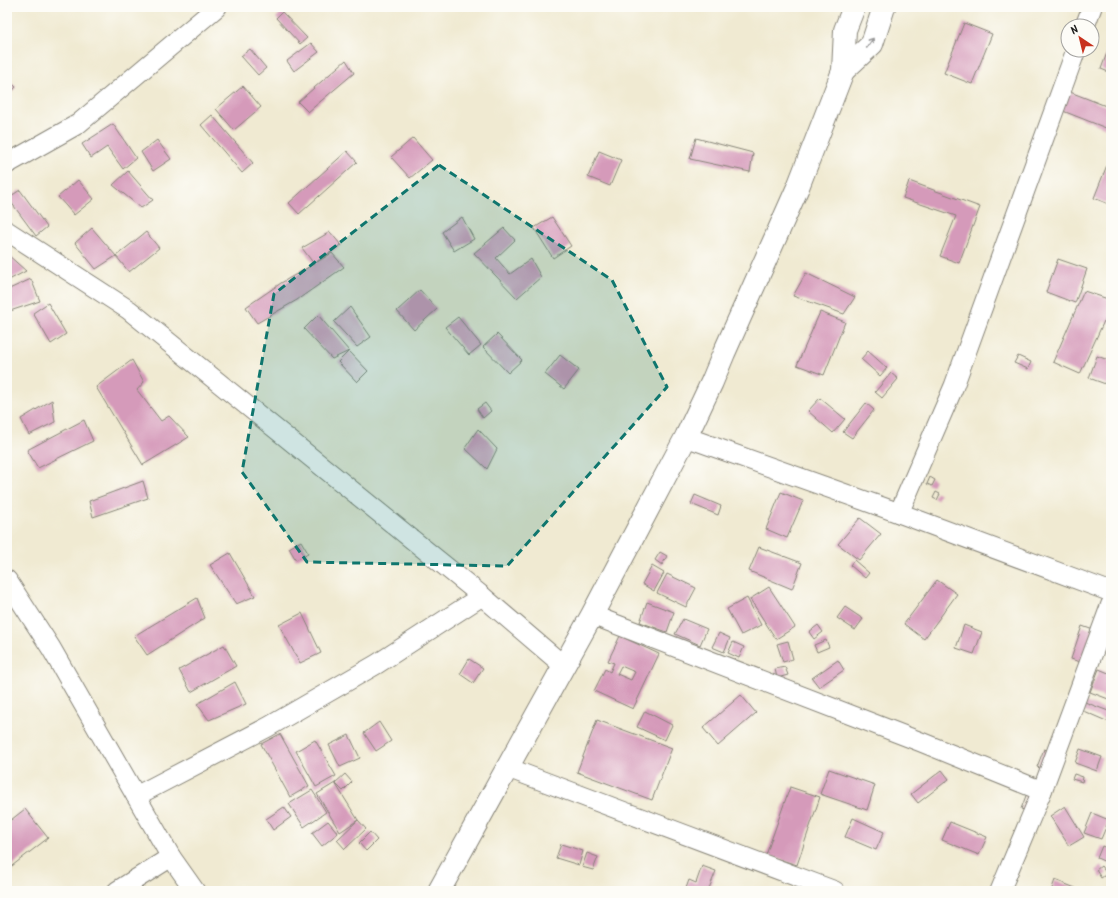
<svg xmlns="http://www.w3.org/2000/svg" width="1118" height="898" font-family="Kalam,sans-serif">
  <style>
    .building { fill: #d59aba; fill-rule: evenodd }
    .lines { fill: none; stroke-linecap: round; stroke-linejoin: round }
    .street-casing { stroke: #868377; stroke-width: 21 }
    .primary-casing { stroke: #868377; stroke-width: 24 }
    .street { stroke: #fff; stroke-width: 19 }
    .primary { stroke: #fff; stroke-width: 22 }
    .oneway { stroke: #999 }
    .marked { fill: #0f766e; fill-opacity: 0.2; stroke: #0f766e; stroke-width: 3; stroke-dasharray: 8 5; stroke-linejoin: round }
  </style>
  <rect width="100%" height="100%" fill="#fdfcf7"/>
  <filter id="ink" filterUnits="userSpaceOnUse"><feTurbulence type="fractalNoise" baseFrequency=".025" numOctaves="2"/><feDisplacementMap in="SourceGraphic" scale="8" xChannelSelector="R" yChannelSelector="G"/><feConvolveMatrix kernelMatrix="1 2 1 2 8 2 1 2 1" color-interpolation-filters="sRGB"/></filter>
  <filter id="wash" filterUnits="userSpaceOnUse"><feTurbulence type="fractalNoise" baseFrequency=".012" numOctaves="4" result="noise"/><feDisplacementMap in="SourceGraphic" scale="16" xChannelSelector="R" yChannelSelector="G"/><feGaussianBlur stdDeviation="0.9" result="paint"/><feColorMatrix in="noise" values="0 0 0 0 0 0 0 0 0 0 0 0 0 0 0 0 0 1.4 0 .05"/><feComposite in="paint" operator="in"/></filter>
  <g filter="url(#wash)">
    <rect width="100%" height="100%" fill="#f0ead2"/>
    <g id="blocks">
      <!-- building -->
      <g class="building">
        <path d="M282,12L307,38L300,44L276,18Z"/>
        <path d="M964,23L992,34L972,84L944,73Z"/>
        <path d="M311,43L319,52L294,71L287,61Z"/>
        <path d="M250,49L266,68L258,75L241,56Z"/>
        <path d="M1108,50L1111,51V73L1101,69Z"/>
        <path d="M346,60L354,73L308,112L298,102Z"/>
        <path d="M7,79L16,87L8,96L7,95Z"/>
        <path d="M243,86L261,107L234,130L216,109Z"/>
        <path d="M1065,90L1111,108V130L1058,109Z"/>
        <path d="M212,115L253,163L242,173L201,125Z"/>
        <path d="M113,124L136,158L123,169L107,147L91,158L82,144Z"/>
        <path d="M413,138L432,160L410,178L391,157Z"/>
        <path d="M696,138L753,153L750,172L690,159Z"/>
        <path d="M157,140L171,159L153,171L141,152Z"/>
        <path d="M347,151L357,162L299,214L289,203Z"/>
        <path d="M599,151L621,160L610,186L588,177Z"/>
        <path d="M1111,155V205L1094,198Z"/>
        <path d="M128,171L153,200L141,208L113,185Z"/>
        <path d="M78,180L94,199L74,215L58,197Z"/>
        <path d="M909,181L980,207L959,263L940,256L956,216L903,198Z"/>
        <path d="M20,190L47,227L36,236L8,198Z"/>
        <path d="M462,217L474,239L454,251L442,232Z"/>
        <path d="M552,217L571,246L553,258L534,228Z"/>
        <path d="M92,228L116,256L96,269L75,243Z"/>
        <path d="M504,228L515,240L496,258L510,274L531,259L541,277L517,298L474,253Z"/>
        <path d="M146,232L159,248L129,272L116,256Z"/>
        <path d="M330,232L341,245L317,262L332,253L344,267L297,300L257,323L246,307L281,283L314,264L302,248Z"/>
        <path d="M7,254L26,271L7,281Z"/>
        <path d="M1058,259L1087,269L1075,303L1046,292Z"/>
        <path d="M806,273L855,297L844,314L793,296Z"/>
        <path d="M31,279L40,301L7,312V290Z"/>
        <path d="M420,290L437,309L414,330L397,311Z"/>
        <path d="M1084,291L1111,300V323L1104,321L1080,374L1053,362Z"/>
        <path d="M48,303L66,334L51,344L33,313Z"/>
        <path d="M350,307L371,337L357,347L334,322Z"/>
        <path d="M820,312L845,322L824,375L797,365Z"/>
        <path d="M318,315L349,351L368,371L357,382L338,362L349,351L332,359L304,329Z"/>
        <path d="M458,317L481,345L469,355L445,327Z"/>
        <path d="M497,334L522,360L508,373L483,347Z"/>
        <path d="M868,351L887,368L880,376L861,359Z"/>
        <path d="M560,355L579,370L564,389L545,374Z"/>
        <path d="M1018,356L1031,362L1028,369L1014,363Z"/>
        <path d="M1097,356L1111,361V386L1089,378Z"/>
        <path d="M132,360L144,382L137,390L161,421L169,416L189,437L143,465L96,387Z"/>
        <path d="M891,373L898,379L882,398L875,392Z"/>
        <path d="M820,398L845,419L833,433L808,411Z"/>
        <path d="M52,400L55,422L29,435L21,419Z"/>
        <path d="M485,403L491,411L483,418L477,409Z"/>
        <path d="M866,403L874,410L852,438L843,432Z"/>
        <path d="M84,420L93,441L38,468L27,450Z"/>
        <path d="M478,429L497,449L487,469L465,448Z"/>
        <path d="M930,477L935,480L932,486L927,484Z"/>
        <path d="M143,481L148,498L93,517L89,501Z"/>
        <path d="M781,492L803,501L787,538L766,529Z"/>
        <path d="M936,492L940,494L937,500L933,498Z"/>
        <path d="M695,495L721,506L718,515L691,504Z"/>
        <path d="M860,518L881,534L859,560L838,544Z"/>
        <path d="M301,541L308,553L296,560L289,548Z"/>
        <path d="M759,547L802,563L792,589L749,571Z"/>
        <path d="M660,552L667,556L662,565L655,560Z"/>
        <path d="M230,553L255,596L236,604L210,565Z"/>
        <path d="M854,560L869,573L865,578L850,565Z"/>
        <path d="M652,566L664,573L654,591L642,584Z"/>
        <path d="M667,574L696,588L686,607L657,593Z"/>
        <path d="M937,580L957,594L924,639L904,624Z"/>
        <path d="M769,587L795,627L776,639L750,599Z"/>
        <path d="M197,598L205,618L147,655L134,636Z"/>
        <path d="M747,598L761,625L741,635L727,609Z"/>
        <path d="M647,602L674,612L667,632L640,622Z"/>
        <path d="M845,607L863,619L855,630L837,618Z"/>
        <path d="M302,613L321,653L300,663L279,625Z"/>
        <path d="M683,619L707,629L700,645L675,634Z"/>
        <path d="M818,625L823,632L814,639L809,632Z"/>
        <path d="M964,625L982,632L974,654L956,648Z"/>
        <path d="M1082,626L1099,632L1088,665L1071,659Z"/>
        <path d="M719,633L730,638L724,652L712,647Z"/>
        <path d="M1111,633V647L1107,645Z"/>
        <path d="M620,636L659,654L633,709L594,691L605,669L610,672L614,663L608,661ZM621,666L635,672L631,680L617,674Z"/>
        <path d="M826,640L829,647L817,652L814,645Z"/>
        <path d="M788,641L793,659L783,662L777,644Z"/>
        <path d="M733,642L744,647L739,658L728,653Z"/>
        <path d="M224,645L236,666L191,692L179,670Z"/>
        <path d="M469,659L483,668L473,683L460,674Z"/>
        <path d="M838,660L844,670L819,687L812,678Z"/>
        <path d="M785,667L788,675L777,678L775,669Z"/>
        <path d="M1099,669L1111,674V700L1090,692Z"/>
        <path d="M235,682L246,704L209,720L197,704Z"/>
        <path d="M741,695L756,713L718,746L703,728Z"/>
        <path d="M1082,701L1111,712V723L1081,710Z"/>
        <path d="M645,711L672,725L665,740L637,727Z"/>
        <path d="M597,720L672,748L652,800L577,772Z"/>
        <path d="M379,722L391,741L376,751L364,733Z"/>
        <path d="M280,734L309,786L290,797L261,744Z"/>
        <path d="M349,735L360,758L340,767L329,745Z"/>
        <path d="M315,740L336,776L316,787L296,751Z"/>
        <path d="M1044,749L1055,753L1048,771L1037,767Z"/>
        <path d="M1080,749L1102,757L1097,771L1075,763Z"/>
        <path d="M829,769L875,785L867,810L820,794Z"/>
        <path d="M942,770L949,779L918,803L911,794Z"/>
        <path d="M345,774L352,782L343,791L335,783L358,820L340,832L317,794L335,783Z"/>
        <path d="M1074,774L1083,777L1082,782L1072,779Z"/>
        <path d="M790,787L820,797L797,865L766,855Z"/>
        <path d="M312,790L326,812L304,827L289,804Z"/>
        <path d="M1027,793L1036,796L1030,812L1021,809Z"/>
        <path d="M1065,806L1084,837L1069,846L1050,816Z"/>
        <path d="M284,807L291,817L273,830L266,819Z"/>
        <path d="M25,809L48,838L8,869L7,823Z"/>
        <path d="M1092,813L1109,820L1101,839L1084,833Z"/>
        <path d="M853,818L884,832L876,850L845,837Z"/>
        <path d="M358,820L366,829L345,849L337,840Z"/>
        <path d="M328,821L338,833L322,846L312,833Z"/>
        <path d="M950,822L987,837L979,855L942,840Z"/>
        <path d="M370,832L377,840L366,851L359,843Z"/>
        <path d="M561,844L583,851L579,865L556,858Z"/>
        <path d="M1102,846L1111,850V861L1110,864L1097,858Z"/>
        <path d="M587,853L598,857L593,870L582,867Z"/>
        <path d="M702,866L716,871L708,891H685L689,880L696,883Z"/>
        <path d="M1101,866L1107,874L1101,878L1096,870Z"/>
        <path d="M1055,880L1083,891H1051Z"/>
      </g>
    </g>
  </g>
  <g filter="url(#ink)">
    <use href="#blocks" fill-opacity="0" stroke="#868377" stroke-width="1"/>
    <g class="lines">
      <defs>
        <g id="street">
          <path d="M1085,26L1092,7"/>
          <path d="M7,164L78,124L217,7"/>
          <path d="M7,231L129,310L482,596L564,666"/>
          <path d="M686,437L899,513L1111,592"/>
          <path d="M899,513L954,386L1076,50"/>
          <path d="M7,580L51,648L171,857L195,891"/>
          <path d="M592,615L921,742L1042,791"/>
          <path d="M508,768L835,891"/>
          <path d="M136,796L268,727L377,664L482,596"/>
          <path d="M117,891L171,857"/>
          <path d="M1000,891L1042,791L1111,604"/>
        </g>
        <g id="primary">
          <path d="M843,71L872,44L884,7"/>
          <path d="M439,891L592,615L686,437L712,382L724,353L798,187L843,71L845,30L854,7"/>
        </g>
      </defs>
      <!-- street casing -->
      <use href="#street" class="street-casing"/>
      <!-- primary casing -->
      <use href="#primary" class="primary-casing"/>
      <!-- street -->
      <use href="#street" class="street"/>
      <!-- primary -->
      <use href="#primary" class="primary"/>
    </g>
    <!-- one-way arrows -->
    <defs><path id="oneway-shaft" d="M-6 0H5M1.5-3L5.5 0L1.5 3" fill="none" stroke-width="1.6" stroke-linecap="round" stroke-linejoin="round"/></defs>
    <use class="oneway" href="#oneway-shaft" transform="translate(870 43) rotate(-56)"/>
  </g>
  <!-- marked area -->
  <path class="marked" d="M439,165L612,280L667,387L507,566L307,562L242,472L274,294Z"/>
  <!-- margin -->
  <rect width="1118" height="898" fill="none" stroke="#fdfcf7" stroke-width="24"/>
  <!-- north arrow -->
  <g transform="translate(1080 38) rotate(325)"><circle r="19" fill="#fdfcf7" stroke="#a3a29f"/>
  <path d="M0-3L7 15L0 10L-7 15Z" fill="#c8321e"/>
  <text y="-6" font-size="11" font-weight="bold" text-anchor="middle" fill="#1c1c1c">N</text>
  </g>
</svg>
